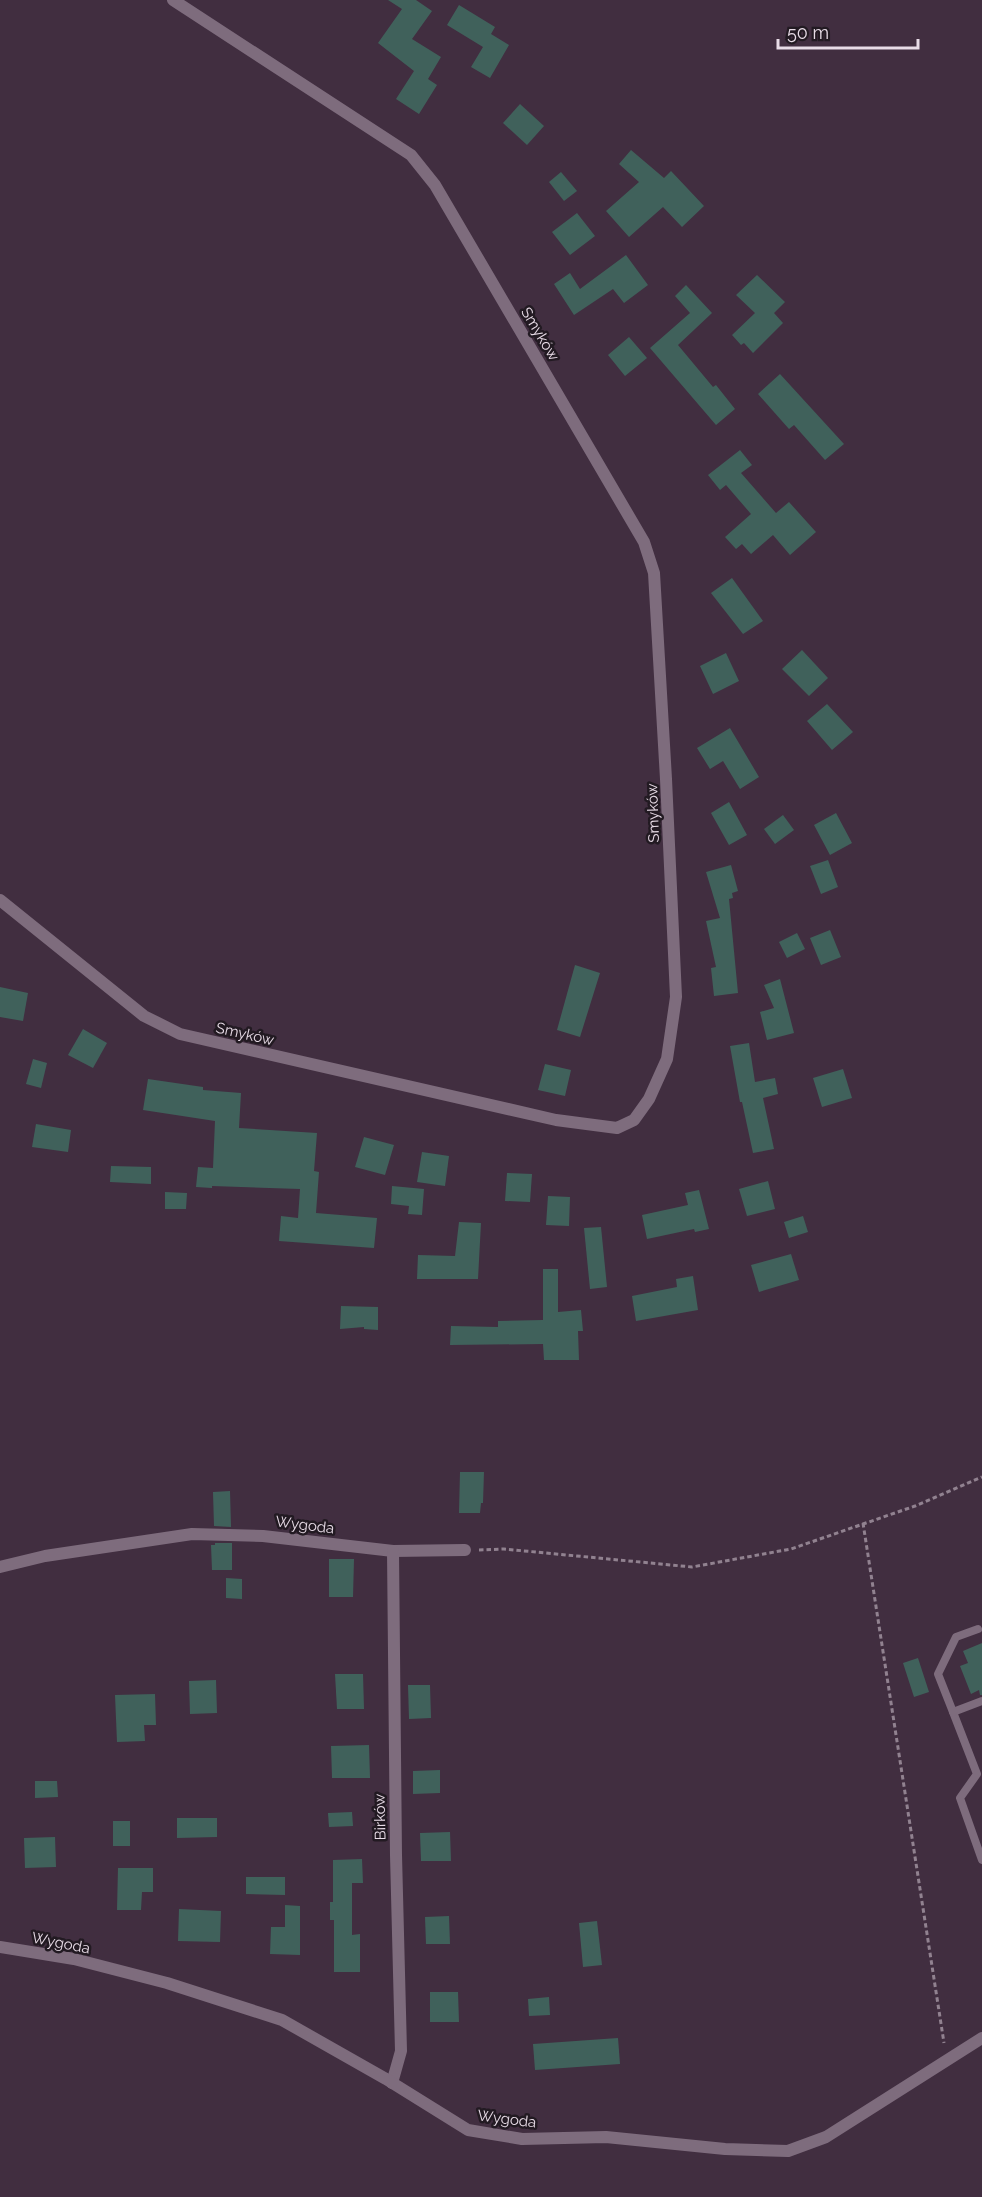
<svg xmlns="http://www.w3.org/2000/svg" width="982" height="2197" font-family="Raleway,sans-serif">
  <style>
    .building { fill: #40615b }
    .lines { fill: none; stroke-linecap: round; stroke-linejoin: round }
    .path { stroke: #918290; stroke-width: 3; stroke-dasharray: 4.5 3; stroke-linecap: butt }
    .service { stroke: #7e6c7d; stroke-width: 8 }
    .minor { stroke: #7e6c7d; stroke-width: 12 }
    .tertiary { stroke: #7e6c7d; stroke-width: 12 }
    .labels { text-anchor: middle; dominant-baseline: central; stroke-width: 5; stroke-linejoin: round; paint-order: stroke }
    .street-label { font-size: 15px; fill: #e8dce7; stroke: #221a22 }
  </style>
  <rect width="100%" height="100%" fill="#412e40"/>
  <!-- building -->
  <g class="building">
    <path d="M388,0H416L432,11L412,39L441,57L428,79L437,85L419,114L396,99L414,71L378,43L402,9Z"/>
    <path d="M459,5L495,27L491,34L509,45L490,78L471,67L483,47L447,25Z"/>
    <path d="M520,104L544,126L527,145L503,123Z"/>
    <path d="M631,150L664,178L671,171L704,206L682,227L663,207L629,237L606,211L639,182L619,164Z"/>
    <path d="M561,172L577,191L564,201L549,182Z"/>
    <path d="M577,213L595,236L570,255L552,232Z"/>
    <path d="M626,255L648,285L624,303L613,289L574,315L554,284L570,273L580,289Z"/>
    <path d="M757,275L785,302L774,313L783,323L753,353L744,343L741,345L732,335L755,313L736,295Z"/>
    <path d="M686,285L712,313L678,345L713,387L716,385L735,409L716,425L650,348L690,313L675,296Z"/>
    <path d="M629,337L647,358L625,376L608,355Z"/>
    <path d="M780,374L844,444L825,460L794,425L789,429L758,394Z"/>
    <path d="M740,450L752,465L741,473L776,513L789,502L816,532L790,555L773,535L751,554L742,544L736,549L725,537L751,514L726,485L720,490L708,475Z"/>
    <path d="M732,578L763,621L743,634L711,593Z"/>
    <path d="M802,650L828,678L809,696L782,669Z"/>
    <path d="M726,653L739,681L713,694L700,666Z"/>
    <path d="M827,704L853,732L832,750L807,721Z"/>
    <path d="M730,728L759,777L740,789L723,761L710,769L697,748Z"/>
    <path d="M729,802L747,835L729,845L711,813Z"/>
    <path d="M836,813L852,843L830,855L814,825Z"/>
    <path d="M783,815L794,830L775,844L764,829Z"/>
    <path d="M828,860L838,887L821,894L810,866Z"/>
    <path d="M731,865L738,891L732,893L733,898L729,899L738,993L714,996L711,968L716,967L706,921L720,918L706,872Z"/>
    <path d="M830,930L841,957L821,965L810,938Z"/>
    <path d="M797,933L805,949L787,958L779,942Z"/>
    <path d="M575,965L600,973L580,1037L557,1030Z"/>
    <path d="M780,979L794,1033L767,1040L760,1012L774,1008L764,985Z"/>
    <path d="M0,987L28,993L23,1021L0,1017Z"/>
    <path d="M83,1029L107,1043L93,1068L68,1055Z"/>
    <path d="M749,1043L755,1082L775,1078L778,1094L763,1098L774,1149L753,1153L742,1102H740L730,1046Z"/>
    <path d="M33,1059L47,1063L41,1088L26,1084Z"/>
    <path d="M545,1064L571,1070L565,1096L538,1090Z"/>
    <path d="M843,1069L852,1098L822,1107L813,1078Z"/>
    <path d="M148,1079L203,1087V1090L241,1093L239,1128L317,1133L314,1171L319,1172L316,1213L377,1218L374,1248L279,1241L281,1216L298,1218L300,1189L212,1186V1188L196,1187L198,1167L213,1168L215,1121L143,1110Z"/>
    <path d="M36,1124L71,1130L68,1152L32,1147Z"/>
    <path d="M364,1137L394,1145L385,1175L355,1167Z"/>
    <path d="M422,1152L449,1156L445,1186L417,1182Z"/>
    <path d="M111,1166L151,1167V1184L110,1182Z"/>
    <path d="M507,1173L532,1174L530,1202L505,1201Z"/>
    <path d="M768,1181L775,1209L747,1216L739,1189Z"/>
    <path d="M392,1186L424,1189L422,1215L408,1214L409,1206L391,1204Z"/>
    <path d="M699,1190L709,1229L695,1232L694,1229L647,1239L642,1215L688,1205L685,1193Z"/>
    <path d="M165,1192L187,1193L186,1209H165Z"/>
    <path d="M548,1196L570,1197L569,1226L546,1225Z"/>
    <path d="M803,1216L808,1232L789,1238L784,1222Z"/>
    <path d="M459,1222L481,1223L478,1279H417L418,1255L455,1256Z"/>
    <path d="M601,1227L607,1287L590,1289L584,1228Z"/>
    <path d="M791,1254L799,1280L759,1292L751,1265Z"/>
    <path d="M543,1269H558V1312L581,1310L583,1331H578L579,1360H544L543,1344L450,1345L451,1326L498,1327V1321L543,1320Z"/>
    <path d="M693,1276L698,1310L636,1321L632,1296L677,1287L676,1279Z"/>
    <path d="M341,1306L378,1307V1330L364,1329V1327L340,1329Z"/>
    <path d="M460,1472H484L483,1503H481L480,1513H459Z"/>
    <path d="M230,1491L231,1527L214,1526L213,1492Z"/>
    <path d="M215,1543H232V1570H212L211,1545H215Z"/>
    <path d="M329,1559H354L353,1597H329Z"/>
    <path d="M226,1578L242,1579V1599L226,1598Z"/>
    <path d="M982,1643V1695H980L979,1690L971,1694L960,1666L968,1663L963,1651Z"/>
    <path d="M918,1658L929,1692L914,1697L903,1663Z"/>
    <path d="M335,1674H363L364,1709H337Z"/>
    <path d="M216,1680L217,1713L190,1714L189,1681Z"/>
    <path d="M408,1685H430L431,1718L409,1719Z"/>
    <path d="M155,1694L156,1725H144L145,1741L117,1742L115,1695Z"/>
    <path d="M369,1745L370,1778H332L331,1746Z"/>
    <path d="M440,1770V1793L413,1794V1771Z"/>
    <path d="M35,1781H57L58,1797L35,1798Z"/>
    <path d="M352,1812L353,1826L329,1827L328,1813Z"/>
    <path d="M177,1818H217V1837L177,1838Z"/>
    <rect x="113" y="1821" width="17" height="25"/>
    <path d="M450,1832L451,1861H421L420,1833Z"/>
    <path d="M55,1837L56,1867L25,1868L24,1838Z"/>
    <path d="M362,1859L363,1883H352V1935L360,1934V1972H334V1920H330V1902H333V1860Z"/>
    <path d="M118,1868H153V1892H142L141,1910H117Z"/>
    <path d="M246,1877H285V1895L246,1894Z"/>
    <path d="M285,1905L300,1906V1955L270,1954L271,1927H285Z"/>
    <path d="M179,1909L221,1911L220,1942L178,1941Z"/>
    <path d="M449,1916L450,1944H426L425,1917Z"/>
    <path d="M597,1921L602,1965L583,1967L579,1923Z"/>
    <path d="M430,1992H458L459,2022H430Z"/>
    <path d="M549,1997L550,2015L529,2016L528,1999Z"/>
    <path d="M618,2038L620,2064L535,2070L533,2044Z"/>
  </g>
  <g class="lines">
    <!-- path -->
    <g class="path">
      <path d="M863,1523L944,2043"/>
      <path d="M479,1550L504,1549L692,1567L791,1549L915,1506L982,1477"/>
    </g>
    <!-- service -->
    <g class="service">
      <path d="M982,1701L953,1712L977,1774L960,1798L982,1860"/>
      <path d="M953,1712L938,1674L956,1637L978,1629"/>
    </g>
    <!-- minor -->
    <g class="minor">
      <path d="M0,900L144,1016L180,1034L556,1120L617,1128L634,1120L649,1099L667,1059L676,997L666,779L654,573L644,542L435,185L411,155L173,0"/>
      <path d="M0,1567L45,1556L192,1534L263,1536L393,1551L465,1550"/>
      <path d="M392,2083L401,2051L396,1855L393,1551"/>
    </g>
    <!-- tertiary -->
    <path class="tertiary" d="M0,1947L74,1959L167,1983L282,2020L386,2079L468,2130L522,2139L606,2137L725,2149L788,2151L826,2137L982,2038"/>
  </g>
  <g class="labels">
    <!-- street labels -->
    <g class="street-label">
      <text transform="translate(540 334) rotate(59)">Smyków</text>
      <text transform="translate(653 813) rotate(-92)">Smyków</text>
      <text transform="translate(245 1034) rotate(13)">Smyków</text>
      <text transform="translate(305 1525) rotate(7)">Wygoda</text>
      <text transform="translate(380 1817) rotate(-91)">Birków</text>
      <text transform="translate(61 1943) rotate(11)">Wygoda</text>
      <text transform="translate(507 2119) rotate(7)">Wygoda</text>
    </g>
  </g>
  <!-- scale -->
  <path d="M778 39v9h140v-9" fill="none" stroke="#e8dce7" stroke-width="3"/>
  <text x="787" y="39" font-size="18" fill="#e8dce7" stroke="#221a22" stroke-width="4.5" paint-order="stroke">50 m</text>
</svg>
